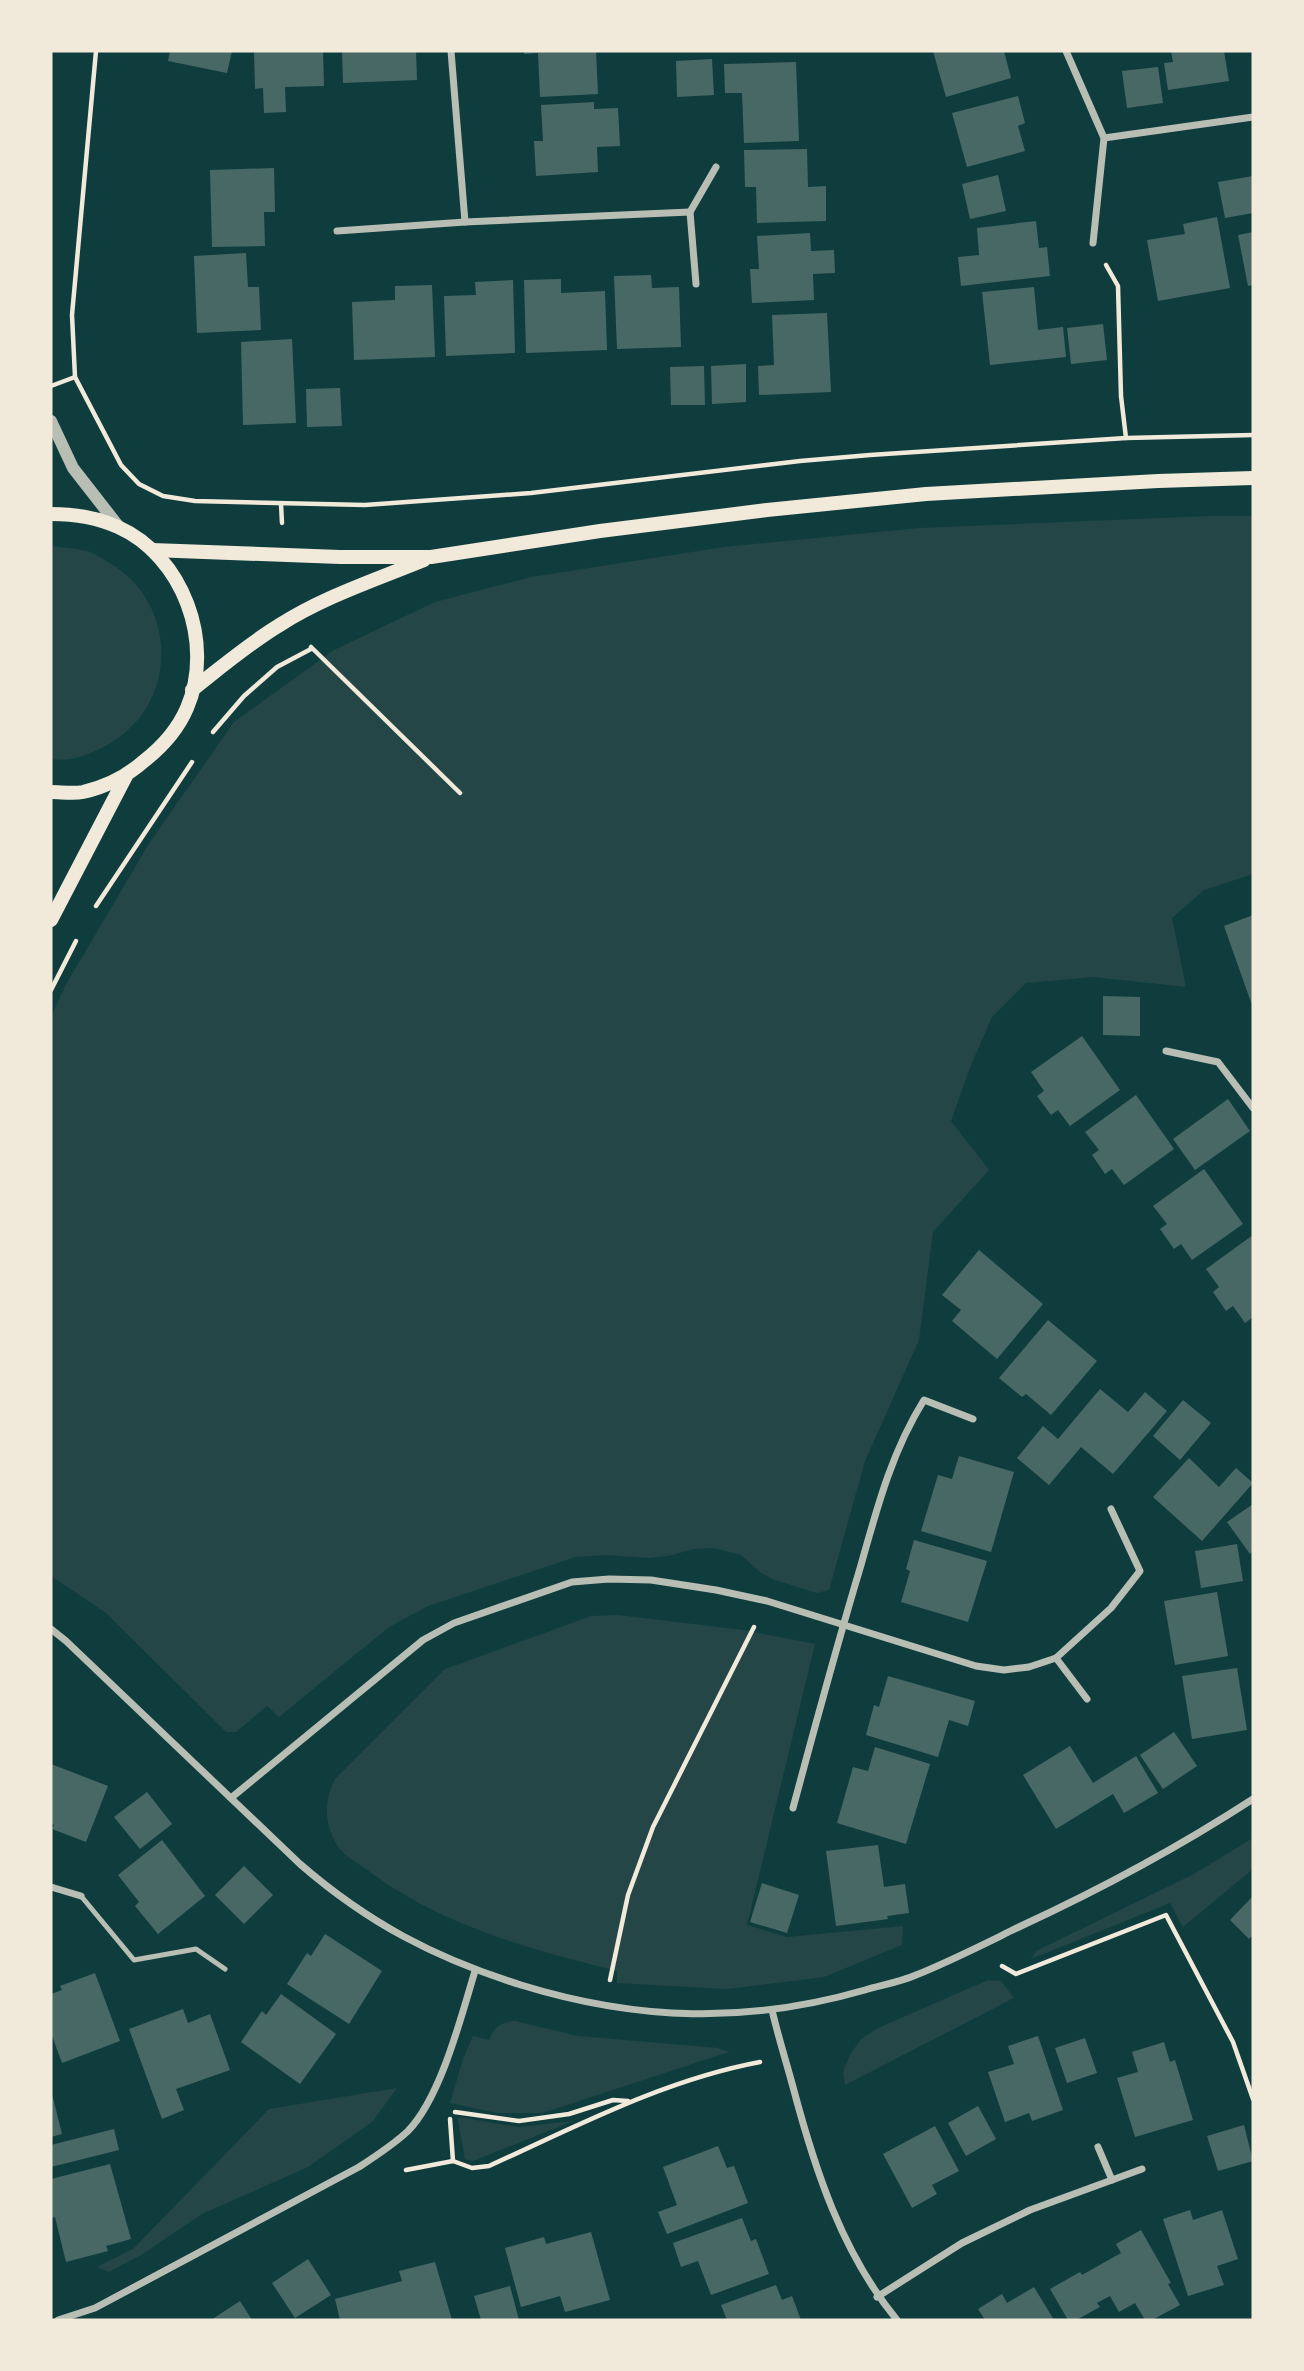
<svg xmlns="http://www.w3.org/2000/svg" width="1304" height="2371" font-family="Commissioner,sans-serif">
  <style>
    .green { fill: #244646 }
    .building { fill: #486865 }
    .lines { fill: none; stroke-linecap: round; stroke-linejoin: round }
    .path { stroke: #f1e9da; stroke-width: 4.5 }
    .service { stroke: #b8beb3; stroke-width: 5 }
    .minor { stroke: #b8beb3; stroke-width: 7 }
    .tertiary { stroke: #b8beb3; stroke-width: 12 }
    .secondary { stroke: #f1e9da; stroke-width: 14 }
  </style>
  <rect width="100%" height="100%" fill="#0f3d3e"/>
  <!-- green -->
  <g class="green">
    <path d="M1210,516H1253V874L1204,890L1172,918L1186,987L1093,977L1026,983L992,1017L969,1070L951,1121L989,1170L933,1232L919,1340L865,1461L829,1590L817,1593L775,1580L761,1573L741,1555L714,1548L694,1549L668,1556L649,1558L607,1555L576,1557L428,1606L389,1627L279,1717L267,1706L236,1732H226L106,1613L51,1576V1017L65,986L150,842L234,722L334,650L435,602L531,577L724,547L920,528Z"/>
    <path d="M53,546C64,548 78,548 90,552C96,554 102,559 108,562C180,603 179,706 107,745C90,755 70,762 51,759V547Z"/>
    <path d="M618,1615L743,1630L815,1644L747,1925L787,1937L903,1926L902,1945L824,1977L727,1989L617,1983V1971C530,1949 443,1926 370,1872C361,1865 347,1858 340,1849C324,1827 323,1803 335,1779L445,1669L591,1616Z"/>
    <path d="M1253,1838V1869L1183,1927L1170,1903L1031,1959L1036,1951L1194,1874Z"/>
    <path d="M988,1980L1001,1981L1014,1998L845,2085L843,2072L850,2055L861,2039L878,2028Z"/>
    <path d="M515,2021L578,2036L718,2048L729,2052L542,2113H497L450,2103L463,2059L473,2036L489,2040C495,2026 500,2023 515,2021Z"/>
    <path d="M397,2088L372,2122L308,2167L202,2214L141,2255L109,2272L97,2267L133,2249L269,2109Z"/>
    <path d="M459,2117L518,2127L573,2121L473,2161L465,2159L458,2121Z"/>
  </g>
  <!-- building -->
  <g class="building">
    <path d="M170,51H232L227,73L168,61Z"/>
    <path d="M254,51H323L324,86L285,87L286,112L264,113L263,88L255,89Z"/>
    <path d="M342,51H416L417,80L343,83Z"/>
    <path d="M524,51H596L598,94L540,97L538,53L524,54Z"/>
    <path d="M933,51H1004L1011,78L946,97Z"/>
    <path d="M1171,51H1224L1229,81L1168,90L1164,63L1173,62Z"/>
    <path d="M712,59L714,95L677,97L676,61Z"/>
    <path d="M796,62L799,141L744,143L742,93H725L724,64Z"/>
    <path d="M1158,67L1163,103L1127,108L1122,71Z"/>
    <path d="M1018,96L1025,123L1018,126L1025,151L967,167L952,113Z"/>
    <path d="M594,102V109L618,108L620,146L597,147L598,172L536,176L534,141H543L541,105Z"/>
    <path d="M807,149L808,187L826,186V221L757,223L756,187H745L744,150Z"/>
    <path d="M274,168L275,212H264L265,246L212,247L210,170Z"/>
    <path d="M998,175L1006,211L970,219L962,184Z"/>
    <path d="M1253,176V213L1225,218L1218,182Z"/>
    <path d="M1217,217L1230,288L1158,301L1147,240L1185,234L1183,224Z"/>
    <path d="M1036,221L1039,248L1047,247L1050,276L961,286L958,257L979,255L977,228Z"/>
    <path d="M1253,232V285L1248,286L1238,235Z"/>
    <path d="M810,233L811,251L834,250L835,273L813,274L814,300L752,303L750,269H759L757,236Z"/>
    <path d="M246,253L248,287H259L261,330L197,333L194,256Z"/>
    <path d="M651,275L652,288L679,287L681,347L617,349L614,276Z"/>
    <path d="M561,279V293L605,291L607,350L526,353L524,280Z"/>
    <path d="M513,280L515,353L446,356L444,296L476,295L475,282Z"/>
    <path d="M432,285L435,357L354,360L352,302L395,300V286Z"/>
    <path d="M1034,287L1038,330L1063,327L1066,357L990,365L982,292Z"/>
    <path d="M827,313L831,392L759,395L758,366L774,365L772,315Z"/>
    <path d="M1103,324L1107,360L1071,364L1067,328Z"/>
    <path d="M292,339L296,423L243,425L241,342Z"/>
    <path d="M746,364V402L712,404L711,366Z"/>
    <path d="M704,366L705,405H671L670,367Z"/>
    <path d="M340,388L342,426L307,427L306,389Z"/>
    <path d="M1253,915V1008L1224,926Z"/>
    <path d="M1103,996L1140,997V1036L1103,1035Z"/>
    <path d="M1082,1036L1120,1090L1070,1126L1058,1110L1051,1115L1037,1096L1044,1091L1031,1072Z"/>
    <path d="M1136,1095L1174,1149L1124,1185L1112,1169L1105,1174L1092,1155L1099,1150L1085,1132Z"/>
    <path d="M1228,1099L1250,1131L1195,1170L1173,1139Z"/>
    <path d="M1204,1169L1243,1224L1192,1260L1181,1244L1174,1249L1160,1229L1167,1224L1153,1206Z"/>
    <path d="M1253,1235V1317L1245,1323L1233,1306L1226,1311L1213,1292L1219,1287L1206,1269Z"/>
    <path d="M979,1250L1043,1304L997,1359L952,1321L961,1310L942,1295Z"/>
    <path d="M1048,1320L1097,1361L1051,1415L1026,1394L1022,1397L999,1378Z"/>
    <path d="M1100,1389L1128,1412L1145,1392L1167,1411L1113,1474L1081,1447L1049,1485L1017,1458L1043,1426L1058,1439Z"/>
    <path d="M1183,1400L1211,1423L1180,1460L1153,1436Z"/>
    <path d="M959,1456L1014,1472L991,1552L921,1531L938,1475L952,1479Z"/>
    <path d="M1189,1458L1219,1487L1236,1468L1253,1483L1202,1541L1153,1497Z"/>
    <path d="M1253,1504V1551L1250,1554L1227,1522Z"/>
    <path d="M914,1540L987,1561L968,1622L901,1602L910,1571L906,1569Z"/>
    <path d="M1237,1544L1243,1581L1201,1588L1195,1551Z"/>
    <path d="M1217,1592L1228,1656L1175,1665L1164,1601Z"/>
    <path d="M1237,1668L1247,1730L1192,1739L1182,1676Z"/>
    <path d="M888,1676L975,1701L968,1726L949,1720L938,1757L866,1735L874,1705L879,1707Z"/>
    <path d="M1174,1732L1197,1766L1163,1789L1140,1755Z"/>
    <path d="M1070,1746L1093,1783L1136,1756L1158,1793L1124,1813L1113,1794L1056,1829L1023,1775Z"/>
    <path d="M875,1747L930,1764L906,1844L837,1823L853,1767L868,1771Z"/>
    <path d="M51,1764L108,1786L86,1842L52,1829L54,1825L51,1823Z"/>
    <path d="M147,1792L172,1824L140,1849L114,1817Z"/>
    <path d="M162,1840L205,1896L158,1934L135,1906L139,1902L118,1875Z"/>
    <path d="M878,1845L884,1887L905,1884L909,1913L887,1916L888,1919L836,1926L826,1851Z"/>
    <path d="M244,1866L273,1895L244,1924L215,1895Z"/>
    <path d="M762,1883L799,1895L787,1933L750,1922Z"/>
    <path d="M1253,1896V1935L1249,1939L1230,1920Z"/>
    <path d="M325,1934L382,1971L349,2024L287,1984L307,1953L311,1956Z"/>
    <path d="M95,1973L120,2041L62,2063L51,2033V1994L62,1990L60,1986Z"/>
    <path d="M281,1994L336,2034L300,2084L241,2042L262,2011L266,2015Z"/>
    <path d="M183,2009L188,2023L210,2014L230,2070L176,2089L184,2110L162,2119L129,2029Z"/>
    <path d="M1038,2036L1063,2110L1032,2121L1029,2113L1005,2122L988,2072L1014,2064L1008,2046Z"/>
    <path d="M1085,2038L1097,2073L1067,2083L1055,2048Z"/>
    <path d="M1164,2042L1170,2062L1175,2060L1193,2120L1135,2137L1117,2078L1138,2072L1132,2052Z"/>
    <path d="M52,2094L62,2134L51,2137V2095Z"/>
    <path d="M978,2106L996,2139L966,2156L948,2123Z"/>
    <path d="M1244,2125L1253,2161L1218,2171L1207,2136Z"/>
    <path d="M935,2126L959,2171L932,2185L937,2194L912,2208L883,2154Z"/>
    <path d="M114,2129L119,2150L51,2167V2145Z"/>
    <path d="M718,2146L727,2168L734,2166L748,2203L667,2234L658,2212L677,2205L663,2167Z"/>
    <path d="M110,2164L131,2239L106,2246L108,2251L66,2262L55,2217L51,2218V2179Z"/>
    <path d="M1190,2210L1193,2220L1222,2210L1238,2259L1217,2266L1224,2285L1188,2296L1163,2219Z"/>
    <path d="M742,2218L751,2241L756,2239L769,2274L711,2295L698,2261L681,2267L673,2243Z"/>
    <path d="M1141,2230L1171,2283L1168,2284L1180,2305L1152,2320H1145L1135,2303L1119,2312L1110,2296L1097,2303L1100,2307L1076,2320H1068L1050,2289L1080,2272L1082,2275L1121,2253L1116,2244Z"/>
    <path d="M591,2232L610,2300L565,2312L560,2296L521,2307L505,2248L544,2237L546,2244Z"/>
    <path d="M308,2259L331,2295L295,2318L272,2283Z"/>
    <path d="M435,2262L452,2320H340L335,2299L402,2281L399,2271Z"/>
    <path d="M776,2285L782,2300L792,2296L801,2320H727L721,2305Z"/>
    <path d="M510,2286L519,2320H481L474,2296Z"/>
    <path d="M1034,2287L1054,2320H985L978,2309L1002,2294L1007,2303Z"/>
    <path d="M240,2301L252,2320H211Z"/>
  </g>
  <g class="lines">
    <!-- path -->
    <g class="path">
      <path d="M96,51L72,315L75,377L121,465L139,484L163,496L195,501L365,505L531,493L800,461L870,455L1126,438L1253,435"/>
      <path d="M1106,265L1118,286L1121,396L1126,438"/>
      <path d="M51,386L75,377"/>
      <path d="M281,504L282,523"/>
      <path d="M311,647L460,793"/>
      <path d="M213,732L244,696L277,667L311,649"/>
      <path d="M96,906L192,762"/>
      <path d="M51,990L76,941"/>
      <path d="M1002,1966L1016,1974L1166,1915L1233,2042L1253,2099"/>
      <path d="M610,1980L628,1895L653,1827L754,1627"/>
      <path d="M455,2112L519,2121L569,2114L613,2100L628,2101"/>
      <path d="M450,2119L453,2161"/>
      <path d="M406,2170L453,2161L472,2168L489,2166C577,2126 664,2080 760,2062"/>
    </g>
    <!-- service -->
    <path class="service" d="M81,1896L134,1960L196,1949L225,1969"/>
    <!-- minor -->
    <g class="minor">
      <path d="M451,51L465,222"/>
      <path d="M1066,51L1104,138L1093,243"/>
      <path d="M1104,138L1253,117"/>
      <path d="M337,231L465,222L690,212"/>
      <path d="M696,284L690,212L716,167"/>
      <path d="M1166,1051L1218,1062L1253,1108"/>
      <path d="M51,1629L66,1641L300,1864C368,1923 435,1958 521,1985C638,2021 747,2024 865,1990C882,1985 900,1982 916,1975C951,1961 986,1943 1021,1926C1101,1889 1179,1847 1253,1799"/>
      <path d="M1056,1658L1087,1699"/>
      <path d="M231,1798L423,1640L454,1623L572,1582L609,1579L651,1580L716,1590L767,1601L976,1666L1004,1670L1029,1667L1056,1658L1111,1608L1140,1571L1111,1509"/>
      <path d="M793,1808C815,1726 837,1645 861,1565C877,1508 892,1451 924,1400L973,1419"/>
      <path d="M51,1887L81,1896"/>
      <path d="M772,2010C778,2036 786,2061 793,2087C815,2170 842,2253 897,2320"/>
      <path d="M1098,2147L1112,2180"/>
      <path d="M877,2297L962,2243L1030,2210L1142,2169"/>
      <path d="M58,2320L95,2308L359,2167C376,2156 393,2145 408,2131C441,2097 461,2017 475,1971"/>
    </g>
    <!-- tertiary -->
    <path class="tertiary" d="M51,421L73,468L119,527"/>
    <!-- secondary -->
    <g class="secondary">
      <path d="M51,514C74,514 96,517 118,527C183,556 215,643 187,708C178,729 162,747 144,761C127,776 105,787 83,792C73,794 61,792 51,792"/>
      <path d="M152,550L340,557H431L600,531L767,510L926,494L1158,481L1253,478"/>
      <path d="M192,690C220,668 247,645 278,626C323,597 375,580 424,560"/>
      <path d="M51,920L126,776"/>
    </g>
  </g>
  <!-- border -->
  <rect width="1304" height="2371" fill="none" stroke="#f1e9da" stroke-width="105"/>
</svg>
